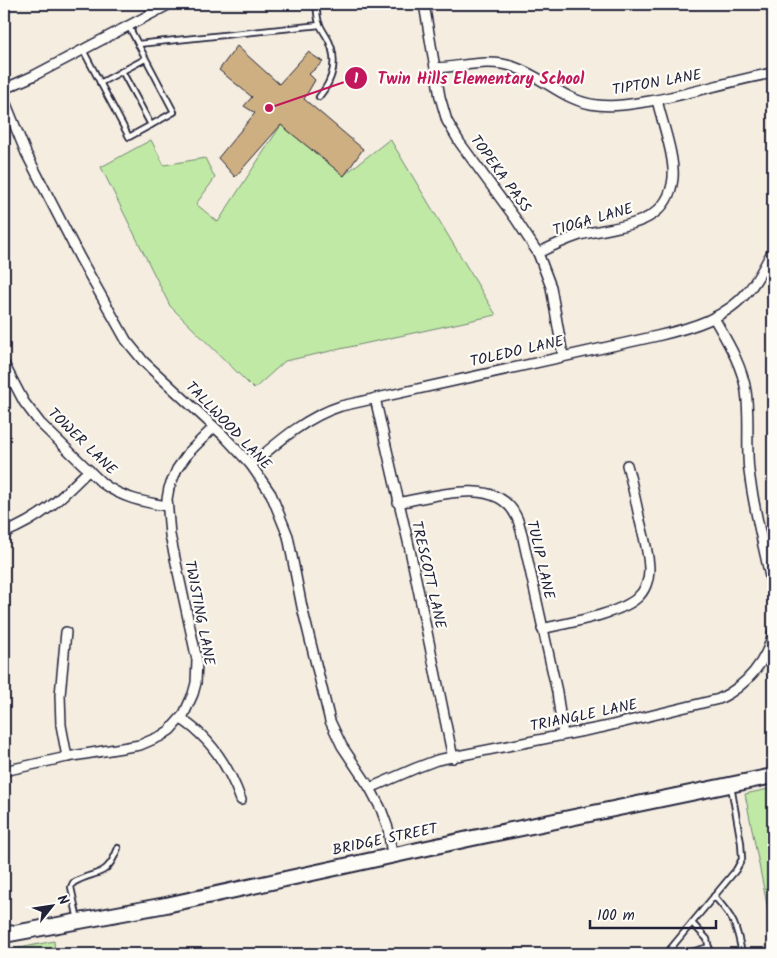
<svg xmlns="http://www.w3.org/2000/svg" width="777" height="958" font-family="Kalam,sans-serif">
  <style>
    .green { fill: #c0e9a5; stroke: #718670 }
    .building { fill: #ceaf82; stroke: #22223b }
    .lines { fill: none; stroke-linecap: round; stroke-linejoin: round }
    .lane-casing { stroke: #22223b; stroke-width: 8 }
    .street-casing { stroke: #22223b; stroke-width: 12 }
    .secondary-casing { stroke: #22223b; stroke-width: 18 }
    .lane { stroke: #fdfcf7; stroke-width: 4.5 }
    .street { stroke: #fdfcf7; stroke-width: 9 }
    .secondary { stroke: #fdfcf7; stroke-width: 14 }
    .labels { text-anchor: middle; dominant-baseline: central; stroke-width: 4.5; stroke-linejoin: round; paint-order: stroke }
    .street-label { font-size: 15px; fill: #22223b; stroke: #fdfcf7 }
    .leader { fill: none; stroke: #c2185b; stroke-width: 2 }
    .callout-dot { fill: #c2185b; stroke: #fdfcf7; stroke-width: 2 }
    .mark-label { font-size: 15px; text-anchor: middle; font-weight: bold; fill: #fff }
    .callout-label { font-size: 16px; text-anchor: middle; font-weight: bold; fill: #c2185b; stroke: #fdfcf7; stroke-width: 4.5; stroke-linejoin: round; paint-order: stroke }
  </style>
  <rect width="100%" height="100%" fill="#f4ede0"/>
  <filter id="ink" filterUnits="userSpaceOnUse"><feTurbulence type="fractalNoise" baseFrequency=".02" numOctaves="2"/><feDisplacementMap in="SourceGraphic" scale="10" xChannelSelector="R" yChannelSelector="G"/><feConvolveMatrix kernelMatrix="1 2 1 2 8 2 1 2 1" color-interpolation-filters="sRGB"/></filter>
  <g filter="url(#ink)">
    <!-- green -->
    <g class="green">
      <path d="M281,125L344,175L390,139L496,315L285,361L254,389L170,306L101,167L151,140L164,165L205,158L215,178L196,204L218,222Z"/>
      <path d="M773,788V935L745,794Z"/>
      <path d="M54,941L55,954H4V947L5,951Z"/>
    </g>
    <!-- building -->
    <path class="building" d="M237,46L279,84L308,52L323,62L309,74L315,80L304,99L363,149L344,176L281,125L235,177L218,158L255,113L244,106L252,97L219,70Z"/>
    <g class="lines">
      <defs>
        <g id="lane">
          <path d="M316,4C317,10 317,17 319,23C322,30 326,35 329,41C338,61 333,80 319,97"/>
          <path d="M138,44L320,25"/>
          <path d="M83,50L129,137L151,125"/>
          <path d="M122,71L151,125L174,112L128,25"/>
          <path d="M100,83L145,59"/>
          <path d="M714,896C734,918 737,926 742,954"/>
          <path d="M78,920L71,887L73,883C96,869 106,880 118,848"/>
          <path d="M692,923L707,939L710,954"/>
          <path d="M666,954L736,870L742,859L741,843L731,786"/>
          <path d="M688,954L691,952L709,947"/>
        </g>
        <g id="street">
          <path d="M424,4L440,97L447,121L460,143L515,218L538,253L551,287L563,356"/>
          <path d="M435,68C461,67 489,58 514,67C544,77 565,102 597,105C616,107 632,104 650,101C692,94 732,80 773,73"/>
          <path d="M4,89L33,76L170,4"/>
          <path d="M4,99L26,153L80,258L126,340L144,362L223,435L251,465L271,494L288,536L302,607L330,721L342,746L370,788L381,809L388,828L392,855"/>
          <path d="M538,253C552,246 565,240 580,235C617,225 668,228 673,178C675,157 662,122 657,100"/>
          <path d="M714,318C727,341 742,365 746,391C750,418 746,445 749,471C754,512 765,551 773,591"/>
          <path d="M4,364L24,402L40,423L102,483C122,498 143,502 167,506"/>
          <path d="M375,398L410,550L453,758"/>
          <path d="M251,465C278,442 306,417 341,406L657,336C691,328 727,318 749,290C759,278 766,263 773,250"/>
          <path d="M398,503C431,497 497,475 516,516C519,521 520,528 522,534L557,692L563,735"/>
          <path d="M4,533C43,517 59,500 89,470"/>
          <path d="M542,629C566,623 620,614 637,598C645,591 649,580 649,570C649,554 644,537 640,521C636,502 632,483 627,465"/>
          <path d="M66,632L60,695L61,725L67,757"/>
          <path d="M181,719C211,738 229,767 241,800"/>
          <path d="M4,771L67,757L140,745L161,736L170,730L184,714L193,694L196,683L197,660L170,535L167,499L169,488L177,469L189,452L214,427"/>
          <path d="M370,788L416,768L437,760L604,727L719,699C746,686 767,662 773,632"/>
        </g>
        <path id="secondary" d="M4,935L166,905L473,838L773,776"/>
      </defs>
      <!-- lane casing -->
      <use href="#lane" class="lane-casing"/>
      <!-- street casing -->
      <use href="#street" class="street-casing"/>
      <!-- secondary casing -->
      <use href="#secondary" class="secondary-casing"/>
      <!-- lane -->
      <use href="#lane" class="lane"/>
      <!-- street -->
      <use href="#street" class="street"/>
      <!-- secondary -->
      <use href="#secondary" class="secondary"/>
    </g>
  </g>
  <g class="labels">
    <!-- street labels -->
    <g class="street-label">
      <text transform="translate(657 83) rotate(-10)">TIPTON LANE</text>
      <text transform="translate(500 174) rotate(54)">TOPEKA PASS</text>
      <text transform="translate(593 220) rotate(-16)">TIOGA LANE</text>
      <text transform="translate(517 352) rotate(-13)">TOLEDO LANE</text>
      <text transform="translate(228 426) rotate(46)">TALLWOOD LANE</text>
      <text transform="translate(82 442) rotate(44)">TOWER LANE</text>
      <text transform="translate(540 560) rotate(77)">TULIP LANE</text>
      <text transform="translate(428 575) rotate(77)">TRESCOTT LANE</text>
      <text transform="translate(199 613) rotate(79)">TWISTING LANE</text>
      <text transform="translate(584 716) rotate(-12)">TRIANGLE LANE</text>
      <text transform="translate(385 840) rotate(-12)">BRIDGE STREET</text>
    </g>
  </g>
  <!-- callouts -->
  <path class="leader" d="M269 108L356 78"/>
  <g class="callout-dot">
    <circle cx="269" cy="108" r="5"/>
    <circle cx="356" cy="78" r="12"/>
  </g>
  <g class="mark-label">
    <text x="356" y="83">1</text>
  </g>
  <g class="callout-label">
    <text x="481" y="84">Twin Hills Elementary School</text>
  </g>
  <!-- margin -->
  <rect width="777" height="958" fill="none" stroke="#fdfcf7" stroke-width="20"/>
  <rect x="10" y="10" width="757" height="938" fill="none" stroke="#22223b" stroke-width="2" filter="url(#ink)"/>
  <!-- north arrow -->
  <g transform="translate(52 906) rotate(60)" stroke="#fdfcf7" stroke-width="4" paint-order="stroke">
  <path d="M0-4L9 19L0 12L-9 19Z" fill="#22223b"/>
  <text y="-8" font-size="14" font-weight="bold" text-anchor="middle" fill="#22223b">N</text>
  </g>
  <!-- scale -->
  <path d="M590 920v8h126v-8" fill="none" stroke="#22223b" stroke-width="2.5"/>
  <text x="597" y="920" font-size="15" fill="#22223b" stroke="#fdfcf7" stroke-width="4" paint-order="stroke">100 m</text>
</svg>
